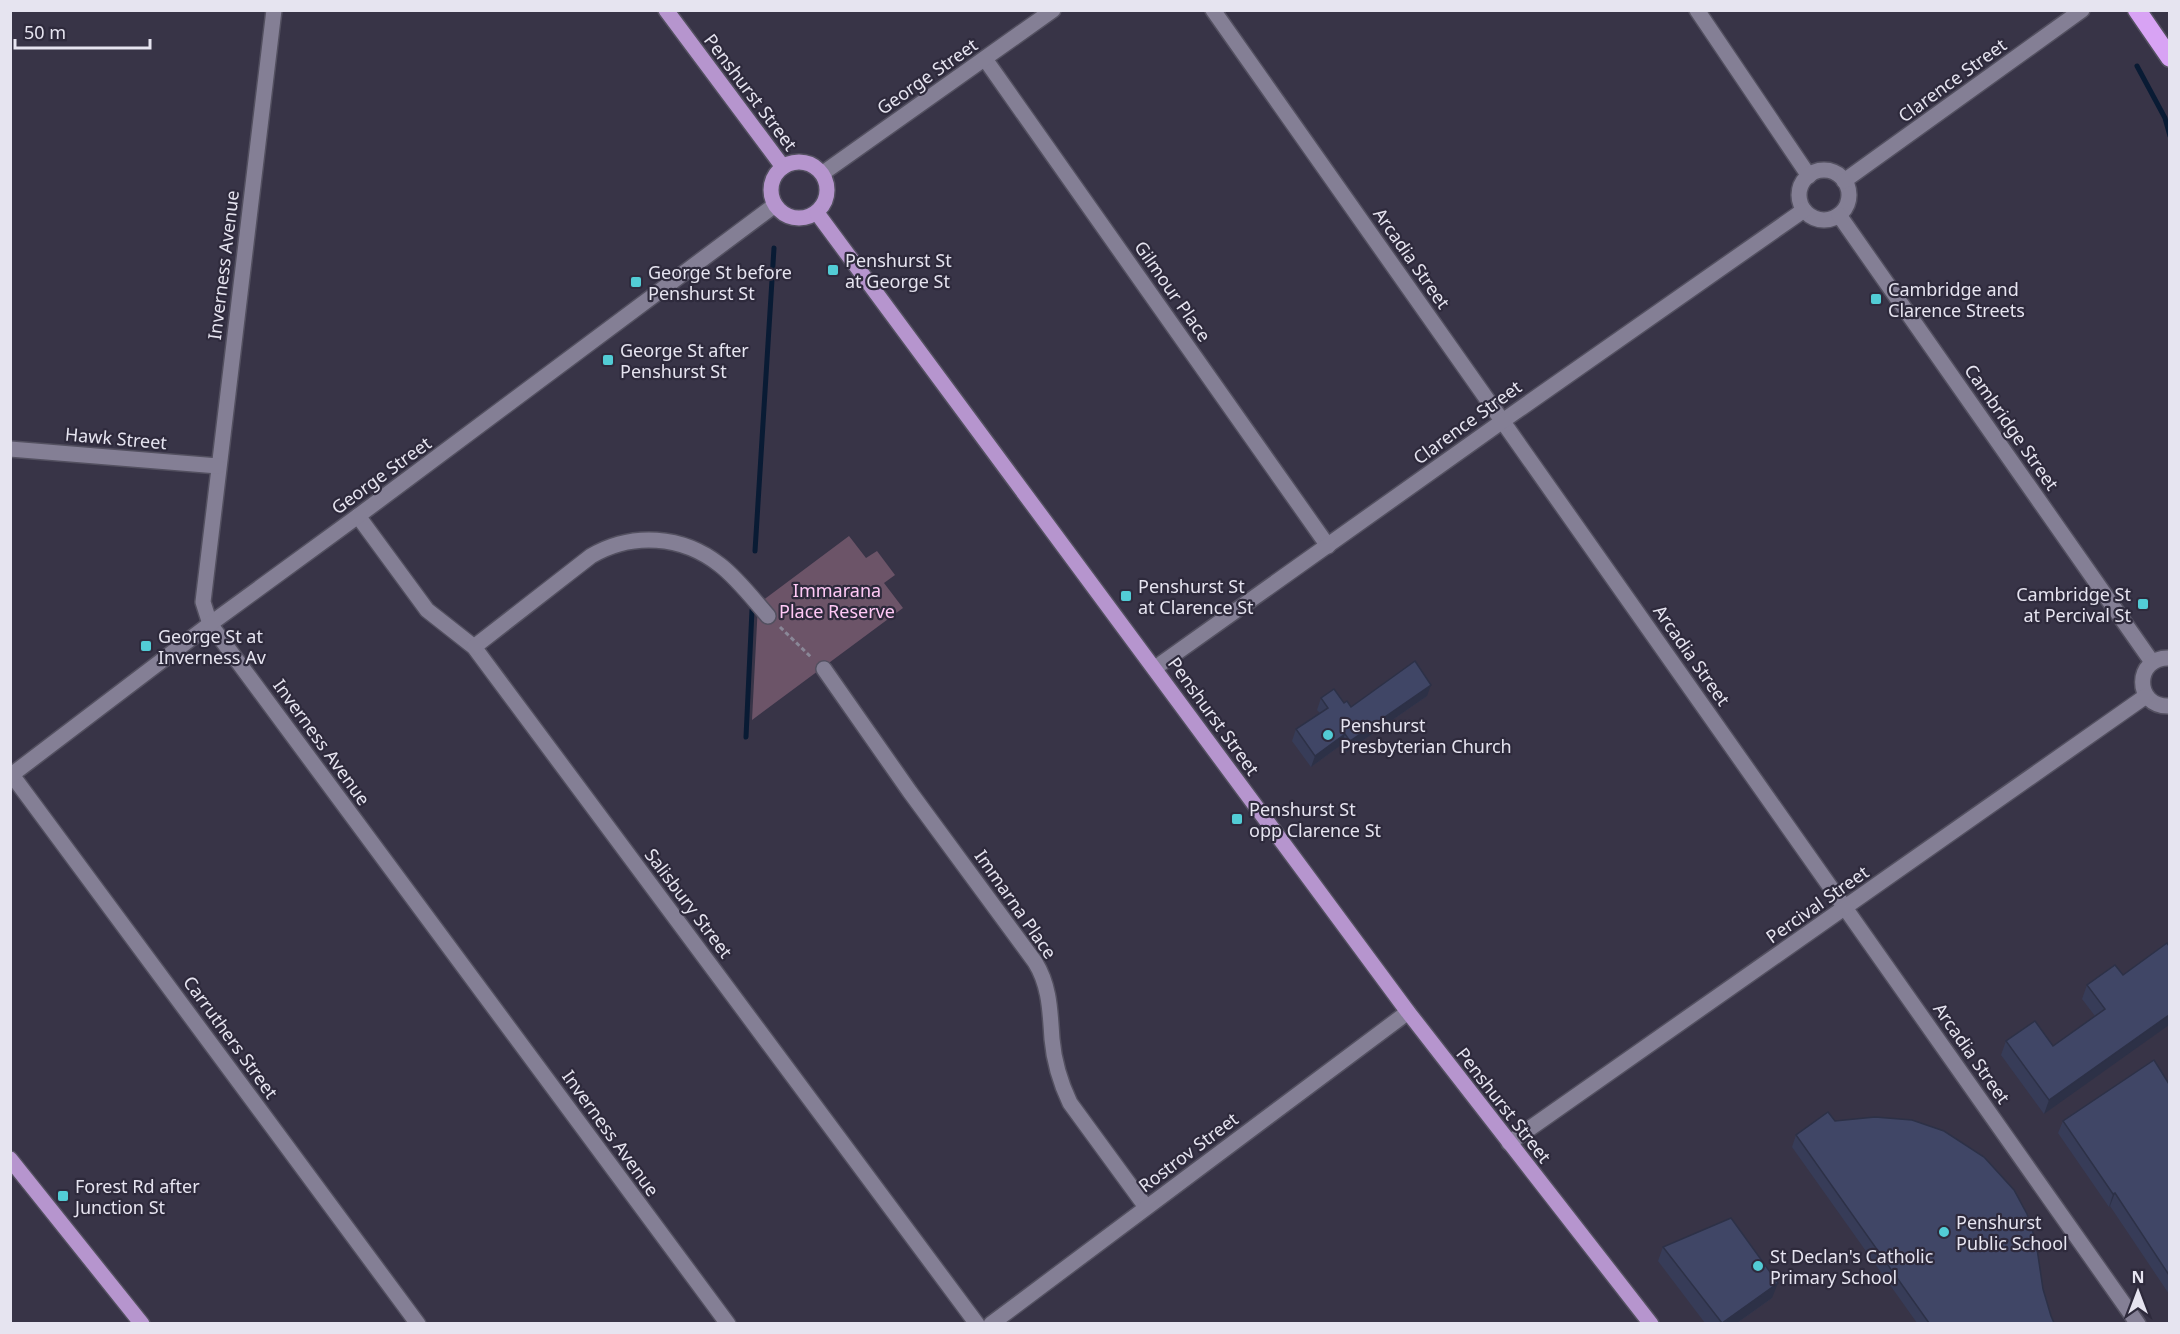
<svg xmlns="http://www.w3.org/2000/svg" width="2180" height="1334" font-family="'Noto Sans',sans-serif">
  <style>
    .green { fill: #6c5468 }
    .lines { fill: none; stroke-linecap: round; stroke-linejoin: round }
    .stream { stroke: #091b34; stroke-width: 5 }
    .minor-casing { stroke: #535060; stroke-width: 18 }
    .major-casing { stroke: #535060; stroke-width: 18 }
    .highway-casing { stroke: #535060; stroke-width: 21 }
    .path { stroke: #8a8797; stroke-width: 3; stroke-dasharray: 4.5 3; stroke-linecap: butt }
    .minor { stroke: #847f95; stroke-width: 15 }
    .major { stroke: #b695ce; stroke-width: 15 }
    .highway { stroke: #d8a3f4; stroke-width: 18 }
    .wall { fill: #373c58 }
    .shaded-wall { fill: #2d3147 }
    .building { fill: #404666; stroke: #2d3147; stroke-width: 1.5 }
    .poi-dot { fill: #52ccd5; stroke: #2e2a3c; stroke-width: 2 }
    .labels { text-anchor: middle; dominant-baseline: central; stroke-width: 4.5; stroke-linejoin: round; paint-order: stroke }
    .street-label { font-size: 18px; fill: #e6e4f0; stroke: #2e2a3c }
    .poi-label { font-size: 18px; fill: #e6e4f0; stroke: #2e2a3c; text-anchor: start }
    .park-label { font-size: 18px; fill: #ffc9f6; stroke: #2e2a3c }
  </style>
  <rect width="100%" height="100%" fill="#383447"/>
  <!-- green -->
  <path class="green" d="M849,536L866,558L877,551L895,575L884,583L903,608L752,720L758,604Z"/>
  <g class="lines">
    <!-- stream -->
    <g class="stream">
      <path d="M2137,66L2165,118L2170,136"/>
      <path d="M755,551L774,248"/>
      <path d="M746,737L752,610"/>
    </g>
    <defs>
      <g id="minor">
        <path d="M274,10L203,602L210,624L728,1324"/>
        <path d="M1213,10L2138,1324"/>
        <path d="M1697,10L1809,176"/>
        <path d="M985,59L1328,546"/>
        <circle cx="1824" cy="195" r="25"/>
        <path d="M823,173L1053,10"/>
        <path d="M1844,181L2082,10"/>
        <path d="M1839,215L2152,662"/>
        <path d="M10,449L218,466"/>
        <path d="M358,516L427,610L474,647L977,1324"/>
        <path d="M474,647L591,556C632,532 682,535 720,565C738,579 753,599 768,616"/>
        <path d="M2170,658C2134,656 2133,708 2170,706"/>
        <path d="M1155,668L1514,413L1804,210"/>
        <path d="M824,669L910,792L1035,962C1050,986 1050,1012 1052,1039C1054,1062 1060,1082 1070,1103L1146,1207"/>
        <path d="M12,775L418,1324"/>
        <path d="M10,776L210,624L358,516L775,205"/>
        <path d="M1509,1143L2146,696"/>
        <path d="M991,1324L1408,1012"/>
      </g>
      <g id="major">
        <path d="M666,10L783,167"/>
        <circle cx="799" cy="190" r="28"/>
        <path d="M817,213L1408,1012L1651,1324"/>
        <path d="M10,1159L142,1324"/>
      </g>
      <path id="highway" d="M2137,10L2170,58"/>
    </defs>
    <!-- minor casing -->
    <use href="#minor" class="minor-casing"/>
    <!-- major casing -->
    <use href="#major" class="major-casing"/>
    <!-- highway casing -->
    <use href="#highway" class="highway-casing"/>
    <!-- path -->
    <path class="path" d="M780,627L812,658"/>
    <!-- minor -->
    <use href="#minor" class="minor"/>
    <!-- major -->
    <use href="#major" class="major"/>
    <!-- highway -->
    <use href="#highway" class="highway"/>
  </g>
  <!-- wall -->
  <g class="wall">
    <path d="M1427,696L1346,752L1341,745L1311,767L1292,741L1296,729L1320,713L1317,710L1321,698L1344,703L1351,707Z"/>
    <path d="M2167,943L2044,1114L2001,1055L2006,1041L2053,1046L2095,1016L2082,999L2087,985L2123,975Z"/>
    <path d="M2169,1084V1294L2110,1206L2109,1207L2058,1133L2063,1121Z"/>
    <path d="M1835,1121L2043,1289L2051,1316L2054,1323H1917L1792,1147L1796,1135Z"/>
    <path d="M1663,1247L1772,1298L1737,1323H1705L1658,1261Z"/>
  </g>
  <!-- shaded-wall -->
  <g class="shaded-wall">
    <path d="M1431,685L1427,696L1346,752L1350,741Z"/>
    <path d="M1345,734L1341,745L1311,767L1315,756Z"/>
    <path d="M2169,1015V1025L2044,1114L2049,1100Z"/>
    <path d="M2115,1193L2110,1206L2109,1207L2113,1194Z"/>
    <path d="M1778,1283L1772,1298L1737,1323H1723Z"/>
  </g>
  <!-- building -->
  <g class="building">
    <path d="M1415,661L1431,685L1350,741L1345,734L1315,756L1296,729L1328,708L1321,698L1334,689L1344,703L1347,701L1351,707Z"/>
    <path d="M2167,943L2169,946V1015L2049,1100L2006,1041L2035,1021L2053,1046L2105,1009L2087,985L2115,965L2123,975Z"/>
    <path d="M2154,1060L2169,1084V1275L2115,1193L2113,1194L2063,1121Z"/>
    <path d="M1828,1112L1835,1121L1875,1117L1912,1120L1944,1131L1984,1157L2014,1190L2027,1214L2036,1242L2043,1289L2051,1316L2054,1323H1929L1796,1135Z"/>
    <path d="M1731,1218L1778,1283L1722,1323L1663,1247Z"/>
  </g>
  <!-- markers -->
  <g class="poi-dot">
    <rect x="827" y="264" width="12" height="12" rx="3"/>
    <rect x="630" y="276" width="12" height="12" rx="3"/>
    <rect x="1870" y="293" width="12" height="12" rx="3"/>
    <rect x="602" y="354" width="12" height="12" rx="3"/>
    <rect x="1120" y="590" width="12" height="12" rx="3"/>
    <rect x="2137" y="598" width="12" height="12" rx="3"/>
    <rect x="140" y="640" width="12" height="12" rx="3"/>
    <circle cx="1328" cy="735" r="6"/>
    <rect x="1231" y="813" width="12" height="12" rx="3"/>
    <rect x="57" y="1190" width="12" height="12" rx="3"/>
    <circle cx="1944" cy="1232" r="6"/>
    <circle cx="1758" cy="1266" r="6"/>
  </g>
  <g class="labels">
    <!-- street labels -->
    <g class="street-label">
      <text transform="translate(927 76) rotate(-35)">George Street</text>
      <text transform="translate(1952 80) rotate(-36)">Clarence Street</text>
      <text transform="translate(751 92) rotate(53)">Penshurst Street</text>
      <text transform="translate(1412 258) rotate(55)">Arcadia Street</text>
      <text transform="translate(223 265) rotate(-83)">Inverness Avenue</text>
      <text transform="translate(1173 291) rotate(55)">Gilmour Place</text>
      <text transform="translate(1467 422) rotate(-36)">Clarence Street</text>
      <text transform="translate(2012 427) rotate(55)">Cambridge Street</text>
      <text transform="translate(116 438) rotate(5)">Hawk Street</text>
      <text transform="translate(381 475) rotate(-36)">George Street</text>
      <text transform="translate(1692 655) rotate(55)">Arcadia Street</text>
      <text transform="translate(1214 716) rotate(54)">Penshurst Street</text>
      <text transform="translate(322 742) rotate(54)">Inverness Avenue</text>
      <text transform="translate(689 903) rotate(53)">Salisbury Street</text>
      <text transform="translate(1016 904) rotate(55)">Immarna Place</text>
      <text transform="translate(1817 904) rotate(-35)">Percival Street</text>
      <text transform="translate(231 1037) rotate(54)">Carruthers Street</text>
      <text transform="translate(1972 1053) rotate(55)">Arcadia Street</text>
      <text transform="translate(1504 1105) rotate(52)">Penshurst Street</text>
      <text transform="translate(611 1133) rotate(54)">Inverness Avenue</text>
      <text transform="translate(1188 1152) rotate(-37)">Rostrov Street</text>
    </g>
    <!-- poi labels -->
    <g class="poi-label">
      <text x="845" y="260">Penshurst St<tspan x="845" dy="21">at George St</tspan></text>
      <text x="648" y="272">George St before<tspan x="648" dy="21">Penshurst St</tspan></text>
      <text x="1888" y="289">Cambridge and<tspan x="1888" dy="21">Clarence Streets</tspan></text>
      <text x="620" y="350">George St after<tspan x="620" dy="21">Penshurst St</tspan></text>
      <text x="1138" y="586">Penshurst St<tspan x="1138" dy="21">at Clarence St</tspan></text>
      <text x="2131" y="594" text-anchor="end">Cambridge St<tspan x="2131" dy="21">at Percival St</tspan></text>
      <text x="158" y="636">George St at<tspan x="158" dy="21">Inverness Av</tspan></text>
      <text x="1340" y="725">Penshurst<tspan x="1340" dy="21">Presbyterian Church</tspan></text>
      <text x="1249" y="809">Penshurst St<tspan x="1249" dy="21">opp Clarence St</tspan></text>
      <text x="75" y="1186">Forest Rd after<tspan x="75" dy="21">Junction St</tspan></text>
      <text x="1956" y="1222">Penshurst<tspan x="1956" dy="21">Public School</tspan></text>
      <text x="1770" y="1256">St Declan's Catholic<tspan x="1770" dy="21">Primary School</tspan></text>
    </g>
    <!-- park labels -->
    <g class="park-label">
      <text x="837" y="590">Immarana<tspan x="837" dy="21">Place Reserve</tspan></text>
    </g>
  </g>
  <!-- border -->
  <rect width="2180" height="1334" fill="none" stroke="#e6e4f0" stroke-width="24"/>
  <!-- north arrow -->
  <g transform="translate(2138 1292)" stroke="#2e2a3c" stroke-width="4.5" paint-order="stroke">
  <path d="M0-4.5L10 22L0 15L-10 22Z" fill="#e6e4f0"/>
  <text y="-9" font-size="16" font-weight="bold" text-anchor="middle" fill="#e6e4f0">N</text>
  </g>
  <!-- scale -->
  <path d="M15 39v9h135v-9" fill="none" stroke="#e6e4f0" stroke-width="3"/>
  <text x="24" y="39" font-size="18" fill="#e6e4f0" stroke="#2e2a3c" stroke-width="4.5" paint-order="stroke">50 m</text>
</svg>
